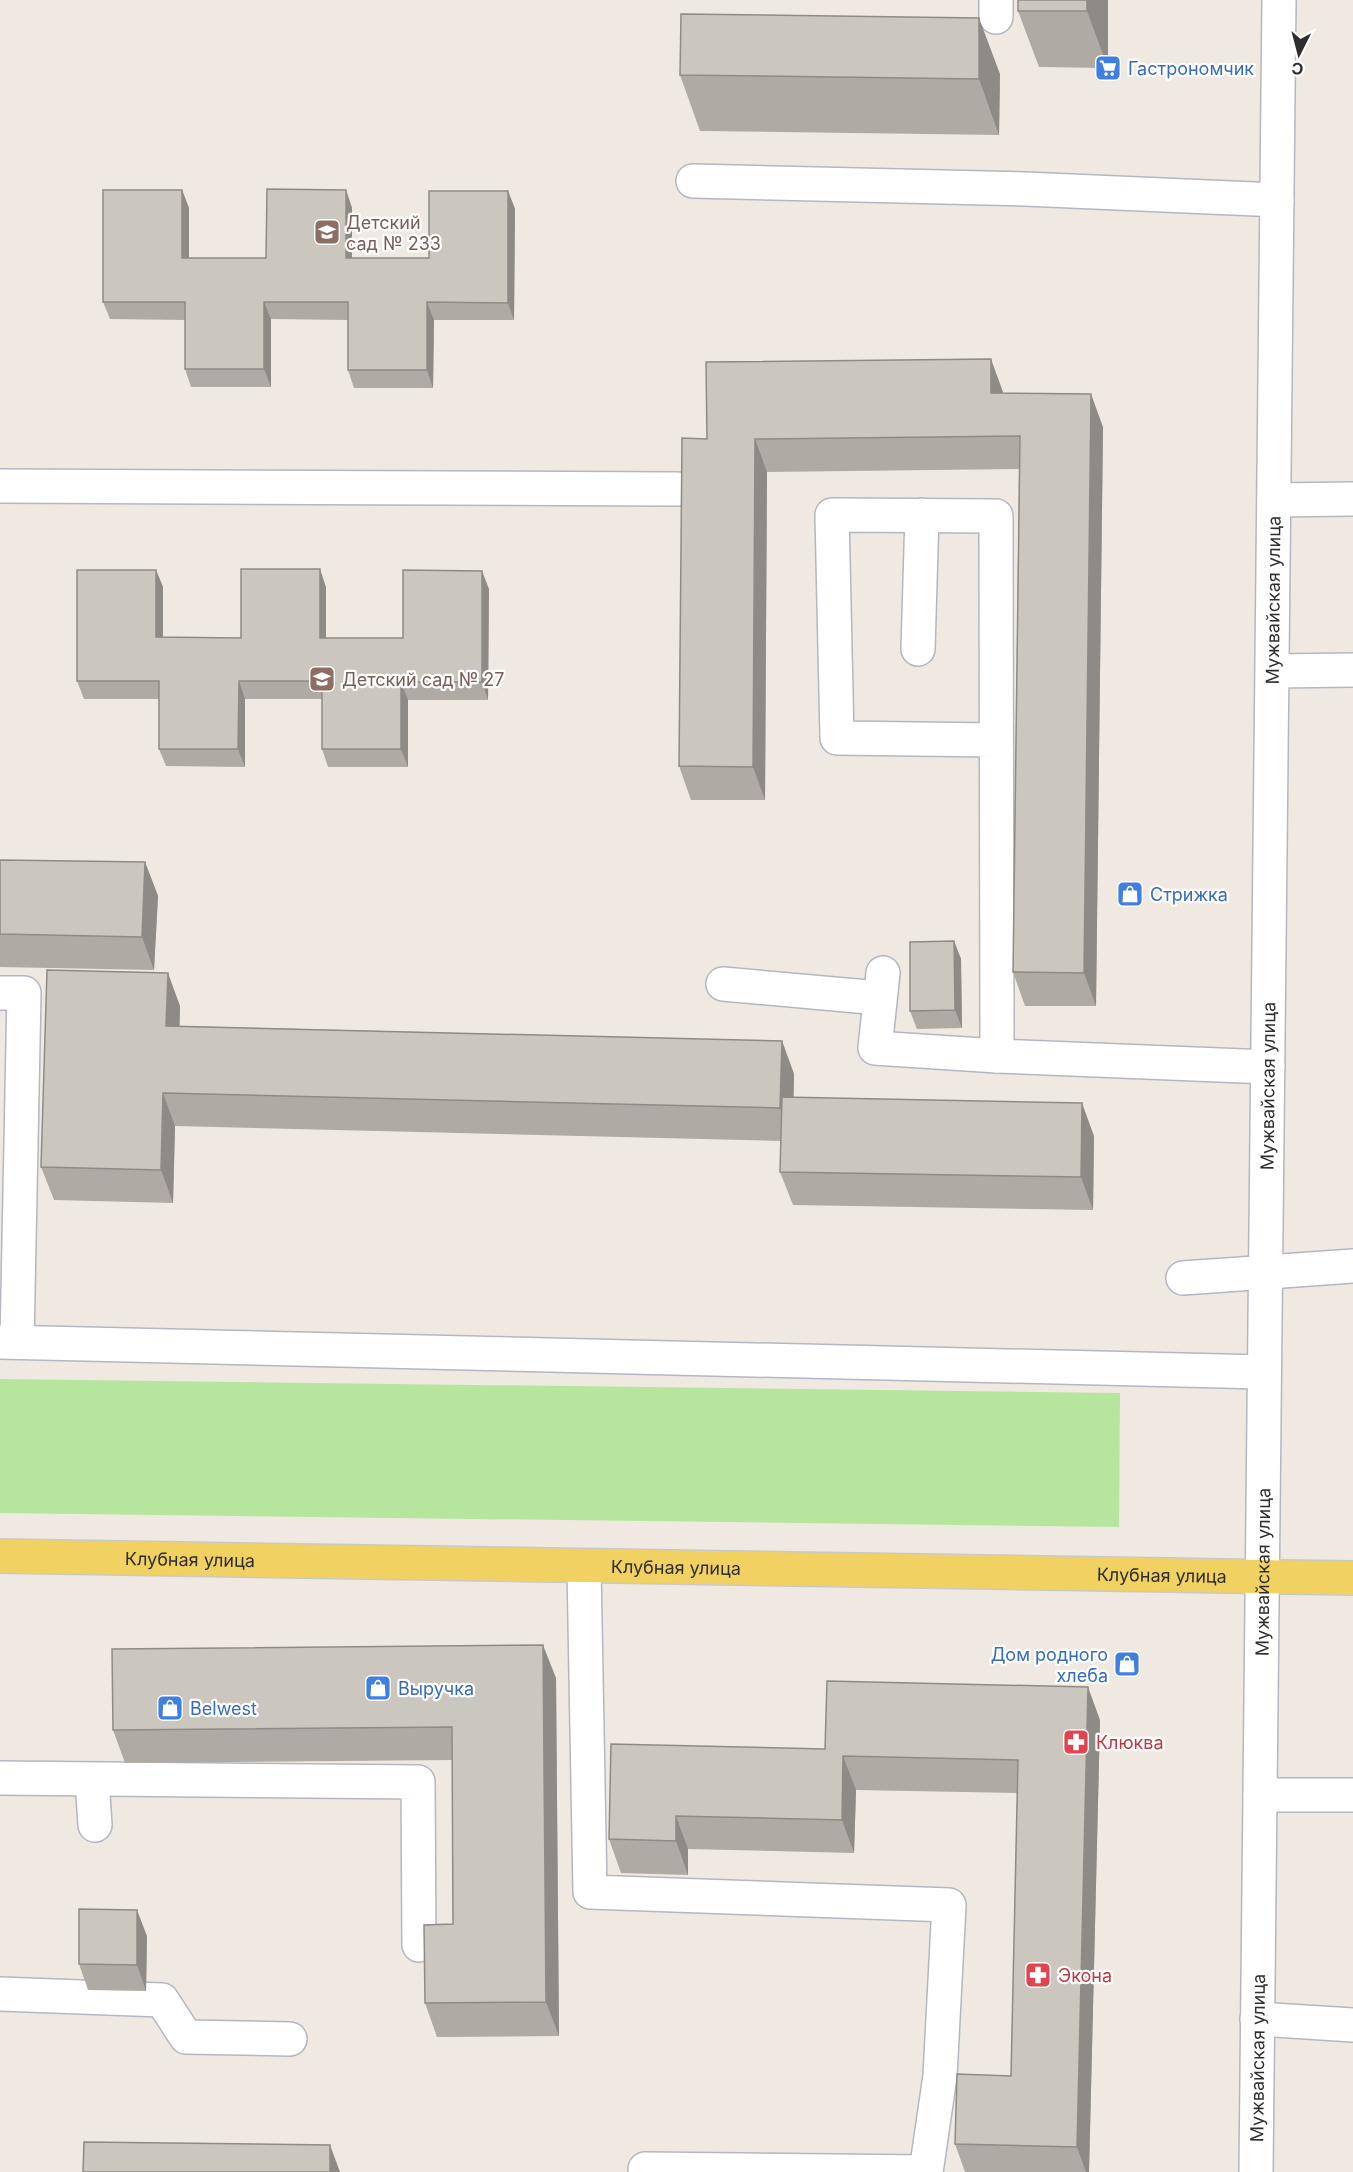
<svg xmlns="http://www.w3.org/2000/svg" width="1353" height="2172" font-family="Inter,sans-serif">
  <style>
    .green { fill: #b6e59e }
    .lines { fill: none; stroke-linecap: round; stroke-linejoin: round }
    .minor-casing { stroke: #b4b7c1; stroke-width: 36 }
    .major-casing { stroke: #c9c9c9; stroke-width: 36 }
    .minor { stroke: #fff; stroke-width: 33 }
    .major { stroke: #f2d163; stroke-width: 33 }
    .wall { fill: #afaba4 }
    .shaded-wall { fill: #8e8b86 }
    .building { fill: #cbc7bf; stroke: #8e8b86; stroke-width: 1.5 }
    .labels { text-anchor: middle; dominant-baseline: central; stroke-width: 4.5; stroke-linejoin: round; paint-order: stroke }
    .shop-label { font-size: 18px; fill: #366cbe; stroke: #fff; text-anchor: start }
    .education-label { font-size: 18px; fill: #785e54; stroke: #fff; text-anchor: start }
    .street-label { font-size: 18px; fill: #2e2e2e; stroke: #fff }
    .health-label { font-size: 18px; fill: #be3a42; stroke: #fff; text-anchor: start }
  </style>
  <rect width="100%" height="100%" fill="#efe9e1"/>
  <!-- green -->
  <path class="green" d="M0,1379L1120,1393L1119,1527L0,1513Z"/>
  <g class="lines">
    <defs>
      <g id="minor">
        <path d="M996,0V17"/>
        <path d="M693,181L1025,189L1277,200"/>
        <path d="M0,486L677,489"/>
        <path d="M1274,500L1353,499"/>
        <path d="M918,649L922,515"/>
        <path d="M1274,671L1353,670"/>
        <path d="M994,740L837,738L832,515L996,516L997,1056L1268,1067"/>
        <path d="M883,973L875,1048L997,1056"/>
        <path d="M723,984L879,998"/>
        <path d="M0,993H24L17,1342"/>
        <path d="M1183,1278L1353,1266"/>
        <path d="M0,1342L1264,1372"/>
        <path d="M584,1567L590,1892L949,1905L940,2076L926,2172"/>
        <path d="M0,1778L418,1782L419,1945"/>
        <path d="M92,1780L95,1825"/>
        <path d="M1260,1795H1353"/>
        <path d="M0,1994L162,2000L186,2037L290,2039"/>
        <path d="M1257,2019L1353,2025"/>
        <path d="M645,2169L925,2172"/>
        <path id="s1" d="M1256,2172L1279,0"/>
      </g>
      <g id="major">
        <path id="s2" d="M0,1556L1353,1578"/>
      </g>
    </defs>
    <!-- minor casing -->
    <use href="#minor" class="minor-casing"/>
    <!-- major casing -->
    <use href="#major" class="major-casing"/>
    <!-- minor -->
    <use href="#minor" class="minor"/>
    <!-- major -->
    <use href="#major" class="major"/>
  </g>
  <!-- wall -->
  <g class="wall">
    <path d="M1018,0H1108V68L1039,67L1018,11Z"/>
    <path d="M1000,74L999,135L700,131L680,75Z"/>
    <path d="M182,190L189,208V258H266L346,190L352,208V258H429L508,191L515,209L514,320H434L433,388H354L348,370V320L271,319V387H191L185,369V320L110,319L103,302Z"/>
    <path d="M1003,392V393L1103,427L1096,1006H1025L1013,972L1019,469L767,472L765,800H691L679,766L707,439Z"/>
    <path d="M156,570L163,587V637L241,638L326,587V638H403L489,589L488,700H408V767H328L322,749V699H245V767L166,766L159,749V699H84L77,681Z"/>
    <path d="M0,860L145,862L158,896L154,970L0,967Z"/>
    <path d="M954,941L961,959L962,1028L917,1029L910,1011Z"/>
    <path d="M180,1006L179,1026L782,1041L794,1074L793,1098L1094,1136L1093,1210L793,1205L780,1172L781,1141L175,1126L173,1203L54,1200L41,1167Z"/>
    <path d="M556,1678L559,2036L437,2037L425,2003L453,1924L452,1760L125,1763L113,1730Z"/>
    <path d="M1100,1720L1089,2172H965L955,2144L1011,2076L1017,1793L856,1790L854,1853L688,1849V1875L621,1873L609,1839L825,1749Z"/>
    <path d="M147,1936L146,1991L88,1990L79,1964Z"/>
  </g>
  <!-- shaded-wall -->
  <g class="shaded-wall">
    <path d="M1087,0H1108V68L1087,11Z"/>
    <path d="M979,18L1000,74L999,135L979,79Z"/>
    <path d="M182,190L189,208V276L182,258Z"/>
    <path d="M346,190L352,208V276L346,258Z"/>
    <path d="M508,191L515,209L514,320L508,303Z"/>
    <path d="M264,302L271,319V387L264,369Z"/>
    <path d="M427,302L434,320L433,388L427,370Z"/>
    <path d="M991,359L1003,392V426L991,393Z"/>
    <path d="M1091,394L1103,427L1096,1006L1084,973Z"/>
    <path d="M755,439L767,472L765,800L753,767Z"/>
    <path d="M320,569L326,587V656L320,638Z"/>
    <path d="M156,570L163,587V655L156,637Z"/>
    <path d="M482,571L489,589L488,700L482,682Z"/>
    <path d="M239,681L245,699V767L238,749Z"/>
    <path d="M401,682L408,700V767L401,749Z"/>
    <path d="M145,862L158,896L154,970L142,937Z"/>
    <path d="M954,941L961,959L962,1028L955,1010Z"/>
    <path d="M168,973L180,1006L179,1059L166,1026Z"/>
    <path d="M782,1041L794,1074L793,1142L780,1108Z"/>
    <path d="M163,1093L175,1126L173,1203L161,1170Z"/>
    <path d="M1082,1103L1094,1136L1093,1210L1081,1177Z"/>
    <path d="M543,1645L556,1678L559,2036L546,2002Z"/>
    <path d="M1088,1687L1100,1720L1089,2172H1086L1077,2147Z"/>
    <path d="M843,1756L856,1790L854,1853L842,1820Z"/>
    <path d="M676,1816L688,1849V1875L676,1841Z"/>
    <path d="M137,1910L147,1936L146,1991L137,1965Z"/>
    <path d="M330,2145L340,2172H330Z"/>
  </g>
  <!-- building -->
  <g class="building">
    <rect x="1018" y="0" width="69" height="11"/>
    <path d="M681,14L979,18V79L680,75Z"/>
    <path d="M267,189L346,190V258H429V191H508V303L427,302V370H348V302H264V369H185V302H103V190H182V258H266Z"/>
    <path d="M991,359V393L1091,394L1084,973L1013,972L1020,436L755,439L753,767L679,766L682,438L707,439L706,362Z"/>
    <path d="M241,569H320V638H403V570L482,571V682H401V749H322V681H239L238,749H159V681H77V570H156V637L241,638Z"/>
    <path d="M0,860L145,862L142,937L0,934Z"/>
    <path d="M954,941L955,1010L910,1011V942Z"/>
    <path d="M47,970L168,973L166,1026L782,1041L780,1108L163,1093L161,1170L41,1167Z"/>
    <path d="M782,1097L1082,1103L1081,1177L780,1172Z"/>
    <path d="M543,1645L546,2002L425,2003L424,1925L453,1924L452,1727L113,1730L112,1649Z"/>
    <path d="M827,1681L1088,1687L1077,2147L955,2144L957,2074L1011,2076L1018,1760L843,1756L842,1820L676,1816V1841L609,1839L611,1744L825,1749Z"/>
    <path d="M79,1909L137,1910V1965L79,1964Z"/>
    <path d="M84,2142L330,2145V2172H83Z"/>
  </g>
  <!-- icons -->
  <defs>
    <symbol id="supermarket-square" viewBox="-11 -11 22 22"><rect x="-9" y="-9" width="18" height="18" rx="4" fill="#3f7fe0" stroke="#fff"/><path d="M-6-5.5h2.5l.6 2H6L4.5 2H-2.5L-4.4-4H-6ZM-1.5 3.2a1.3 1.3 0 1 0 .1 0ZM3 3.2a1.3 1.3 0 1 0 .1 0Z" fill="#fff"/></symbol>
    <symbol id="school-square" viewBox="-11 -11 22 22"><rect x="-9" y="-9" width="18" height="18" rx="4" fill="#8d6e63" stroke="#fff"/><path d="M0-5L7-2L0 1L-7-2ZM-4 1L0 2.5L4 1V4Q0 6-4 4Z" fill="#fff"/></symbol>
    <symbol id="shop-square" viewBox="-11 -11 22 22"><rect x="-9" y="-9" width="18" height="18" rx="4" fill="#3f7fe0" stroke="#fff"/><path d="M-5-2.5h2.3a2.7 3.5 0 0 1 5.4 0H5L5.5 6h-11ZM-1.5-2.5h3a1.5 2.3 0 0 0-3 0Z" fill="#fff"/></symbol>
    <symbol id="pharmacy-square" viewBox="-11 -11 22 22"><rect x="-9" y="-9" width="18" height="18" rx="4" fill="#e0444e" stroke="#fff"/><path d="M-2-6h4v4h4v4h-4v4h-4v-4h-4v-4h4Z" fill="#fff"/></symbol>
  </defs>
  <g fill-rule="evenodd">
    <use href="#supermarket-square" x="1093" y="53" width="30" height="30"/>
    <use href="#school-square" x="312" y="217" width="30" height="30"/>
    <use href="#school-square" x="307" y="664" width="30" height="30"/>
    <use href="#shop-square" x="1115" y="879" width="30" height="30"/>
    <use href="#shop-square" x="1112" y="1649" width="30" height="30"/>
    <use href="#shop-square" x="363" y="1673" width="30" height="30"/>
    <use href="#shop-square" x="155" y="1693" width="30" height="30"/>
    <use href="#pharmacy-square" x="1061" y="1727" width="30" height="30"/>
    <use href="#pharmacy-square" x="1023" y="1960" width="30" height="30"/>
  </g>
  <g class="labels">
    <!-- shop labels -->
    <g class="shop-label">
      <text x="1128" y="68">Гастрономчик</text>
      <text x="1150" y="894">Стрижка</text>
      <text x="1108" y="1654" text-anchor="end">Дом родного<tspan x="1108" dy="21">хлеба</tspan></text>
      <text x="398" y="1688">Выручка</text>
      <text x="190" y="1708">Belwest</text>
    </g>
    <!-- education labels -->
    <g class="education-label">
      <text x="346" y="222">Детский<tspan x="346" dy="21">сад № 233</tspan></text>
      <text x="342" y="679">Детский сад № 27</text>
    </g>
    <!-- street labels -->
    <g class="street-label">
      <text stroke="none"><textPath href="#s1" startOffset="1572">Мужвайская улица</textPath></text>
      <text stroke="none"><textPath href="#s1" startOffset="1086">Мужвайская улица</textPath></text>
      <text stroke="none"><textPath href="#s2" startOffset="190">Клубная улица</textPath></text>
      <text stroke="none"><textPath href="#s2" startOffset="676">Клубная улица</textPath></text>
      <text stroke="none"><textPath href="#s1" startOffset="600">Мужвайская улица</textPath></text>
      <text stroke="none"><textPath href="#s2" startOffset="1162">Клубная улица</textPath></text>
      <text stroke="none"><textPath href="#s1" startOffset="114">Мужвайская улица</textPath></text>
    </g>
    <!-- health labels -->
    <g class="health-label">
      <text x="1096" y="1742">Клюква</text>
      <text x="1058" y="1975">Экона</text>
    </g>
  </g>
  <!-- north arrow -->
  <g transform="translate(1299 54) rotate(186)" stroke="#ffffff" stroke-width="4.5" paint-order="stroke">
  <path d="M0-4.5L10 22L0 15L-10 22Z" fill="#2e2e2e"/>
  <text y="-9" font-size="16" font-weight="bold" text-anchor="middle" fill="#2e2e2e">С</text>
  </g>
</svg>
